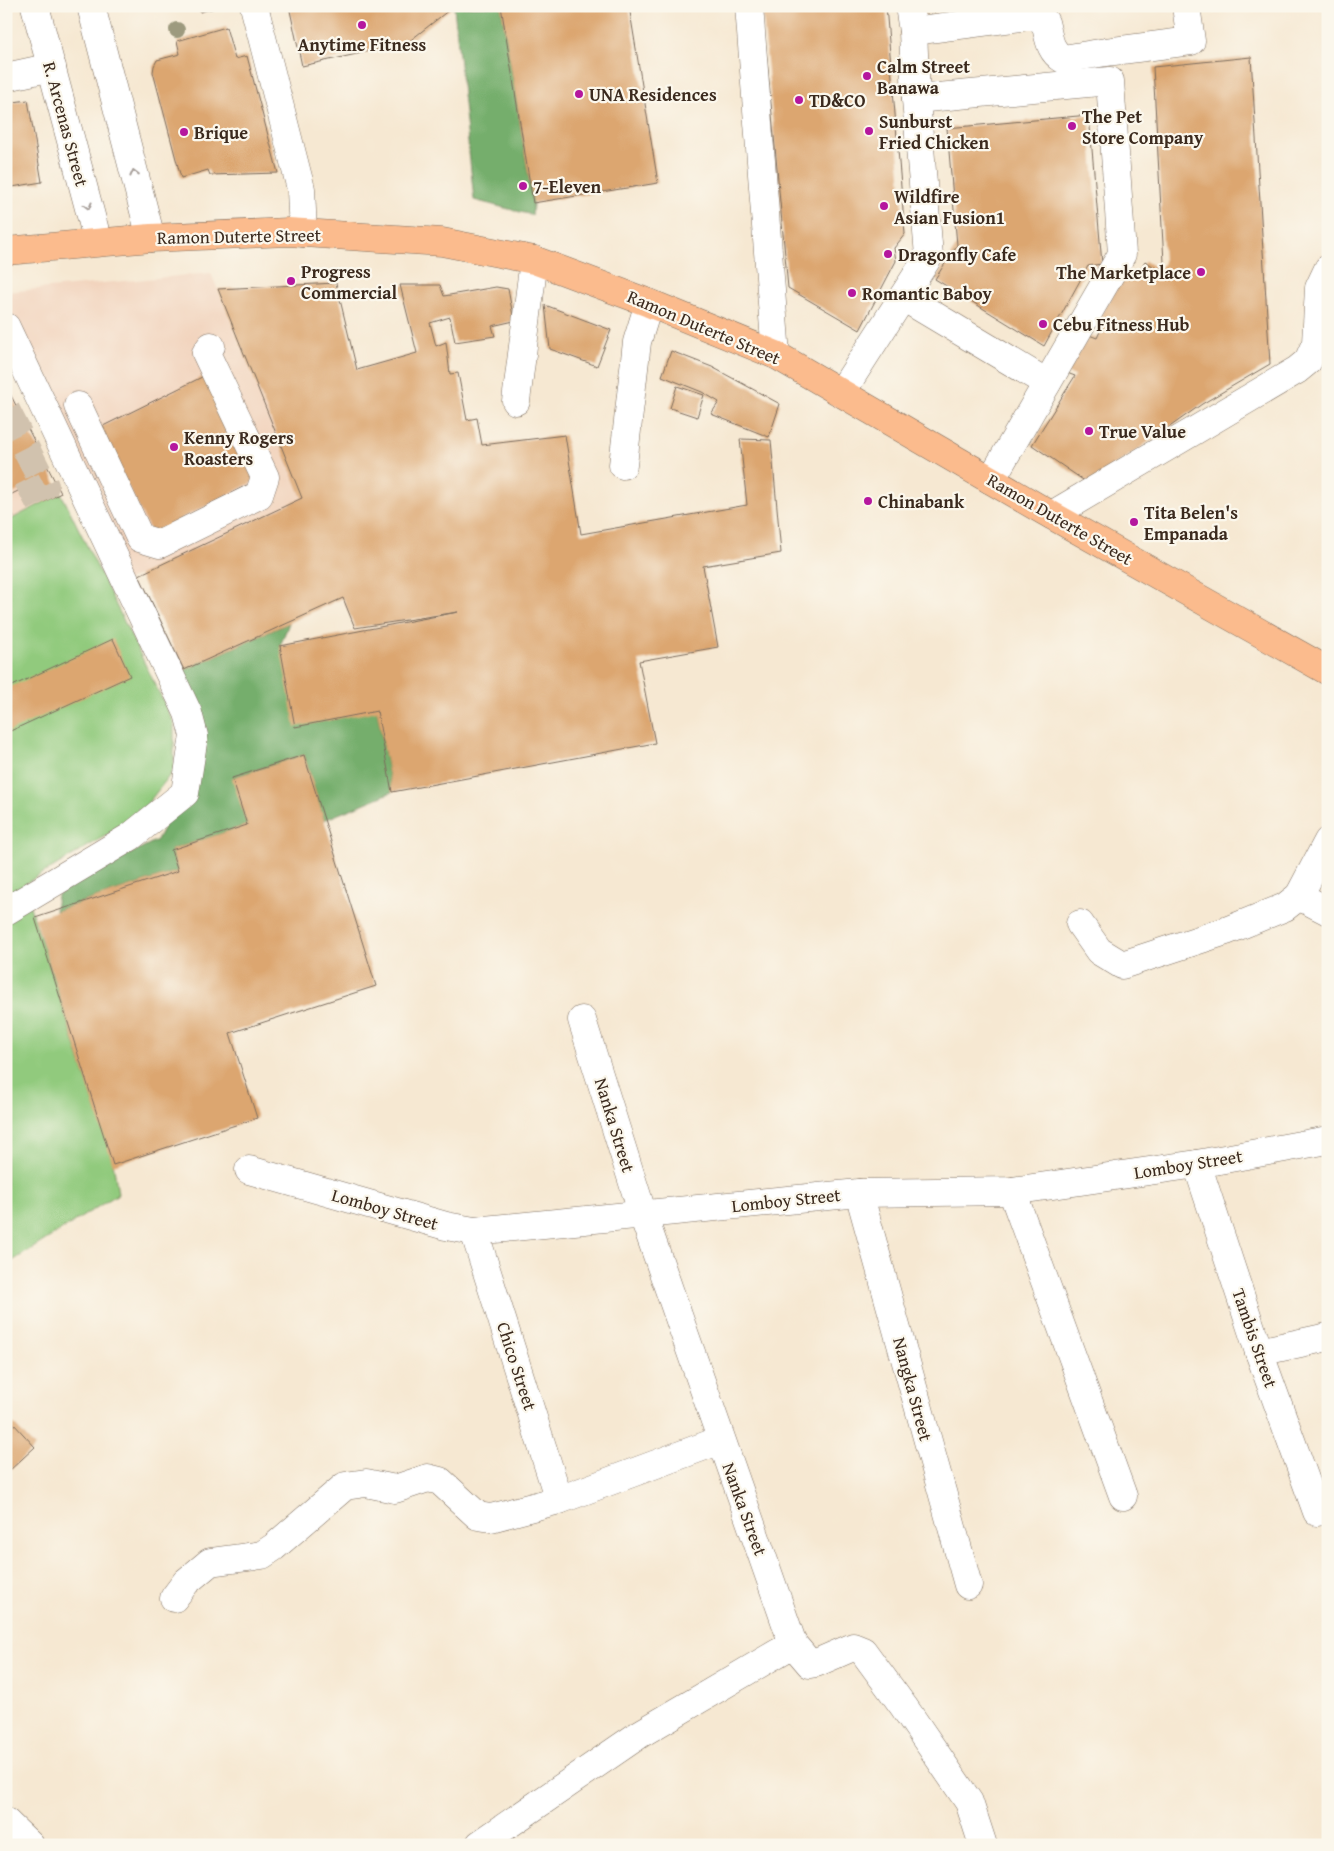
<svg xmlns="http://www.w3.org/2000/svg" width="1334" height="1851" font-family="'Gentium Book Plus',serif">
  <style>
    .built { fill: #f2d4be }
    .green { fill: #91ca7d; stroke: #667a4e }
    .forest { fill: #74ae6c; stroke: #586c45 }
    .building { fill: #dca670 }
    .lines { fill: none; stroke-linecap: round; stroke-linejoin: round }
    .minor-tunnel { stroke: #d1c2ae; stroke-width: 28; stroke-dasharray: 28 14; stroke-linecap: butt }
    .minor-casing { stroke: #7c6c5d; stroke-width: 29 }
    .major-casing { stroke: #7c6c5d; stroke-width: 29 }
    .minor { stroke: #fff; stroke-width: 28 }
    .major { stroke: #fbbb8d; stroke-width: 28 }
    .tree { fill: #9d9a7e }
    .oneway { stroke: #a79f9a }
    .poi-dot { fill: #b5179e; stroke: #fbf7ec; stroke-width: 2 }
    .labels { text-anchor: middle; dominant-baseline: central; stroke-width: 4.5; stroke-linejoin: round; paint-order: stroke }
    .poi-label { font-size: 18px; font-weight: bold; fill: #3b2a1e; stroke: #fbf7ec; text-anchor: start }
    .street-label { font-size: 18px; fill: #3b2a1e; stroke: #fbf7ec }
  </style>
  <rect width="100%" height="100%" fill="#fbf7ec"/>
  <filter id="ink" filterUnits="userSpaceOnUse"><feTurbulence type="fractalNoise" baseFrequency=".02" numOctaves="2"/><feDisplacementMap in="SourceGraphic" scale="10" xChannelSelector="R" yChannelSelector="G"/><feConvolveMatrix kernelMatrix="1 2 1 2 8 2 1 2 1" color-interpolation-filters="sRGB"/></filter>
  <filter id="wash" filterUnits="userSpaceOnUse"><feTurbulence type="fractalNoise" baseFrequency=".0096" numOctaves="4" result="noise"/><feDisplacementMap in="SourceGraphic" scale="20" xChannelSelector="R" yChannelSelector="G"/><feGaussianBlur stdDeviation="1.12" result="paint"/><feColorMatrix in="noise" values="0 0 0 0 0 0 0 0 0 0 0 0 0 0 0 0 0 1.4 0 .05"/><feComposite in="paint" operator="in"/></filter>
  <g filter="url(#wash)">
    <rect width="100%" height="100%" fill="#f6e8d2"/>
    <!-- built -->
    <g class="built">
      <path d="M211,273L302,498L126,581L6,327V292Z"/>
      <path d="M6,383L61,493L6,522Z"/>
    </g>
    <!-- green -->
    <path class="green" d="M61,493L174,723V770L137,817L23,885L113,1162L118,1194L6,1265V522Z"/>
    <!-- forest -->
    <g class="forest">
      <path d="M501,6L533,203L532,215L474,200L454,7Z"/>
      <path d="M289,623L280,646L377,711L392,792L324,820L304,755L233,777L247,825L171,850L178,871L55,911L57,895L79,880L157,840L207,742L184,670Z"/>
    </g>
    <g id="blocks">
      <!-- building -->
      <g class="building">
        <path d="M199,6H219V7L200,12Z"/>
        <path d="M289,6H454L407,43L302,66Z"/>
        <path d="M501,6H629L658,183L533,203Z"/>
        <path d="M762,6H886L905,234L894,248L896,261L860,330L788,288Z"/>
        <path d="M226,27L235,59L247,56L278,173L210,175L208,170L181,178L153,72L154,66L157,60L180,54L177,41Z"/>
        <path d="M1251,57L1270,364L1202,404L1089,484L1032,445L1075,376L1067,373L1089,335L1097,338L1104,323L1099,319L1127,270L1137,275L1145,261L1159,270L1164,262L1153,67Z"/>
        <path d="M28,100L42,182L6,188V103Z"/>
        <path d="M1089,115L1102,264L1088,266L1044,346L935,279L957,245L947,128Z"/>
        <path d="M336,283L357,370L417,353L400,285H440L444,296L496,287L508,289L514,321L492,326L495,336L455,342L450,317L430,323L436,346L446,342L450,374L458,373L467,420L477,418L482,445L565,435L581,534L747,505L740,439L771,440L781,553L703,566L718,647L639,661L655,743L392,792L377,711L295,727L280,646L458,612L355,628L343,598L184,670L139,575L302,498L218,289Z"/>
        <path d="M545,305L611,330L597,366L550,349Z"/>
        <path d="M671,351L712,367L780,404L769,437L711,414L719,402L702,392L662,376Z"/>
        <path d="M204,376L255,481L182,518L193,540L163,556L99,428Z"/>
        <path d="M6,386L61,493L44,502L34,483L6,497Z"/>
        <path d="M677,386L704,395L697,417L670,408Z"/>
        <path d="M113,639L130,676L6,733V689Z"/>
        <path d="M304,755L376,986L230,1033L257,1118L113,1165L35,918L178,871L171,850L247,825L232,778Z"/>
        <path d="M13,1423L35,1447L9,1471L6,1469V1429Z"/>
      </g>
    </g>
  </g>
  <g filter="url(#ink)">
    <use href="#blocks" fill-opacity="0" stroke="#7c6c5d" stroke-width="1"/>
    <g class="lines">
      <!-- minor-tunnel -->
      <path class="minor-tunnel" d="M6,410L45,486L6,506"/>
      <defs>
        <g id="minor">
          <path d="M35,6L98,242"/>
          <path d="M91,6L151,238"/>
          <path d="M254,6L301,189L303,233"/>
          <path d="M749,6L776,355"/>
          <path d="M909,6L913,31"/>
          <path d="M6,77L52,67"/>
          <path d="M916,99L913,31L1029,16L1040,18L1045,22C1049,37 1049,51 1063,59L1106,52L1191,41L1186,6"/>
          <path d="M903,297L1047,383"/>
          <path d="M6,327L188,713L194,736L185,793L130,837L6,911"/>
          <path d="M841,393L929,256L916,99L1110,81L1122,254L991,480"/>
          <path d="M516,401L534,260"/>
          <path d="M78,406L140,538L160,544L259,495L265,477L206,353L211,346"/>
          <path d="M623,465L637,342L649,303"/>
          <path d="M1052,515L1297,370L1308,361L1316,343L1319,288L1328,269"/>
          <path d="M1299,896L1328,911"/>
          <path d="M1080,924L1099,951L1122,965L1226,931L1285,907L1299,896L1328,841"/>
          <path d="M582,1020L643,1215L793,1644L810,1664L816,1663L853,1647L863,1651L904,1707L969,1802L983,1845"/>
          <path d="M1197,1164L1259,1352L1317,1512L1328,1510"/>
          <path d="M249,1170L446,1226L474,1231L859,1193L1012,1191L1197,1164L1328,1140"/>
          <path d="M1012,1191L1123,1496"/>
          <path d="M859,1193L968,1585"/>
          <path d="M474,1231L559,1500"/>
          <path d="M1259,1352L1328,1337"/>
          <path d="M174,1598L186,1582L210,1562L262,1555L274,1547L345,1486L366,1483L395,1489L428,1478L440,1481L478,1516L491,1518L559,1500L721,1440"/>
          <path d="M6,1822L30,1845"/>
          <path d="M480,1844L640,1734L793,1644"/>
        </g>
        <path id="major" d="M6,251L151,238L288,232L442,242L534,260L649,303L776,355L1044,511L1328,671"/>
      </defs>
      <!-- minor casing -->
      <use href="#minor" class="minor-casing"/>
      <!-- major casing -->
      <use href="#major" class="major-casing"/>
      <!-- minor -->
      <use href="#minor" class="minor"/>
      <!-- major -->
      <use href="#major" class="major"/>
    </g>
    <!-- trees -->
    <circle class="tree" cx="177" cy="30" r="8"/>
    <!-- one-way arrows -->
    <defs><path id="oneway-chevron" d="M-2-3.5L2.5 0L-2 3.5" fill="none" stroke-width="1.6" stroke-linecap="round" stroke-linejoin="round" transform="scale(1.25)"/></defs>
    <g class="oneway">
      <use href="#oneway-chevron" transform="translate(134 173) rotate(-104)"/>
      <use href="#oneway-chevron" transform="translate(88 206) rotate(75)"/>
    </g>
  </g>
  <!-- markers -->
  <g class="poi-dot">
    <circle cx="362" cy="25" r="5"/>
    <circle cx="867" cy="76" r="5"/>
    <circle cx="579" cy="94" r="5"/>
    <circle cx="799" cy="100" r="5"/>
    <circle cx="1072" cy="126" r="5"/>
    <circle cx="869" cy="131" r="5"/>
    <circle cx="184" cy="132" r="5"/>
    <circle cx="523" cy="186" r="5"/>
    <circle cx="884" cy="206" r="5"/>
    <circle cx="888" cy="254" r="5"/>
    <circle cx="1201" cy="272" r="5"/>
    <circle cx="291" cy="281" r="5"/>
    <circle cx="852" cy="293" r="5"/>
    <circle cx="1043" cy="324" r="5"/>
    <circle cx="1089" cy="431" r="5"/>
    <circle cx="174" cy="447" r="5"/>
    <circle cx="868" cy="501" r="5"/>
    <circle cx="1134" cy="522" r="5"/>
  </g>
  <g class="labels">
    <!-- poi labels -->
    <g class="poi-label">
      <text x="362" y="44" text-anchor="middle">Anytime Fitness</text>
      <text x="877" y="66">Calm Street<tspan x="877" dy="21">Banawa</tspan></text>
      <text x="589" y="94">UNA Residences</text>
      <text x="809" y="100">TD&amp;CO</text>
      <text x="1082" y="116">The Pet<tspan x="1082" dy="21">Store Company</tspan></text>
      <text x="879" y="121">Sunburst<tspan x="879" dy="21">Fried Chicken</tspan></text>
      <text x="194" y="132">Brique</text>
      <text x="533" y="186">7-Eleven</text>
      <text x="894" y="196">Wildfire<tspan x="894" dy="21">Asian Fusion1</tspan></text>
      <text x="898" y="254">Dragonfly Cafe</text>
      <text x="301" y="271">Progress<tspan x="301" dy="21">Commercial</tspan></text>
      <text x="1191" y="272" text-anchor="end">The Marketplace</text>
      <text x="862" y="293">Romantic Baboy</text>
      <text x="1053" y="324">Cebu Fitness Hub</text>
      <text x="1099" y="431">True Value</text>
      <text x="184" y="437">Kenny Rogers<tspan x="184" dy="21">Roasters</tspan></text>
      <text x="878" y="501">Chinabank</text>
      <text x="1144" y="512">Tita Belen's<tspan x="1144" dy="21">Empanada</tspan></text>
    </g>
    <!-- street labels -->
    <g class="street-label">
      <text transform="translate(66 124) rotate(75)">R. Arcenas Street</text>
      <text transform="translate(239 236) rotate(-1)">Ramon Duterte Street</text>
      <text transform="translate(704 327) rotate(23)">Ramon Duterte Street</text>
      <text transform="translate(1060 519) rotate(30)">Ramon Duterte Street</text>
      <text transform="translate(615 1125) rotate(73)">Nanka Street</text>
      <text transform="translate(1188 1164) rotate(-9)">Lomboy Street</text>
      <text transform="translate(786 1200) rotate(-6)">Lomboy Street</text>
      <text transform="translate(385 1209) rotate(16)">Lomboy Street</text>
      <text transform="translate(1255 1338) rotate(71)">Tambis Street</text>
      <text transform="translate(517 1366) rotate(72)">Chico Street</text>
      <text transform="translate(913 1389) rotate(75)">Nangka Street</text>
      <text transform="translate(745 1509) rotate(70)">Nanka Street</text>
    </g>
  </g>
  <!-- margin -->
  <rect width="1334" height="1851" fill="none" stroke="#fbf7ec" stroke-width="25"/>
</svg>
